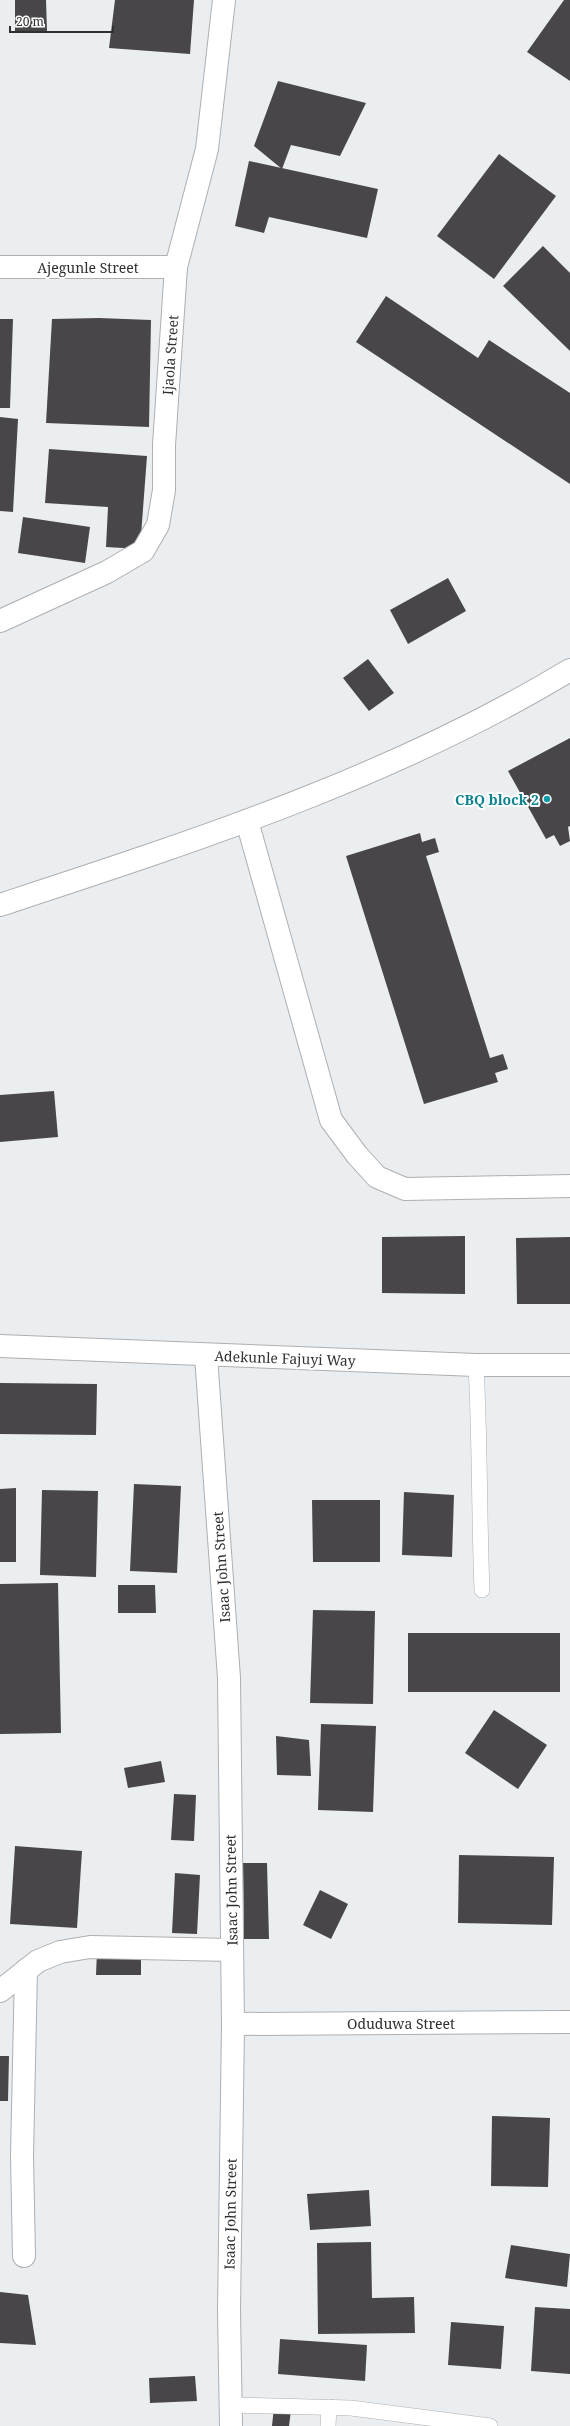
<svg xmlns="http://www.w3.org/2000/svg" width="570" height="2426" font-family="'Noto Serif',serif">
  <style>
    .building { fill: #484648 }
    .lines { fill: none; stroke-linecap: round; stroke-linejoin: round }
    .service-casing { stroke: #adafb1; stroke-width: 16 }
    .minor-casing { stroke: #adafb1; stroke-width: 24 }
    .tertiary-casing { stroke: #adafb1; stroke-width: 24 }
    .service { stroke: #fff; stroke-width: 15 }
    .minor { stroke: #fff; stroke-width: 22 }
    .tertiary { stroke: #fff; stroke-width: 22 }
    .culture-dot { fill: #0f9aa8; stroke: #fff; stroke-width: 1.5 }
    .labels { text-anchor: middle; dominant-baseline: central; stroke-width: 4; stroke-linejoin: round; paint-order: stroke }
    .street-label { font-size: 14px; fill: #2f3031; stroke: #fff }
    .culture-label { font-size: 14px; font-weight: bold; fill: #0d838f; stroke: #fff; text-anchor: end }
  </style>
  <rect width="100%" height="100%" fill="#ebeef0"/>
  <!-- building -->
  <g class="building">
    <path d="M15,0H46L47,32L15,33Z"/>
    <path d="M115,0H194L190,54L109,48Z"/>
    <path d="M564,0H570V81L527,52Z"/>
    <path d="M278,81L366,103L340,156L291,145L282,169L254,146Z"/>
    <path d="M499,154L556,196L494,279L437,236Z"/>
    <path d="M249,161L378,189L367,238L269,217L264,233L235,226Z"/>
    <path d="M543,246L570,273V351L503,286Z"/>
    <path d="M386,296L478,358L489,340L570,393V484L356,342Z"/>
    <path d="M99,318L151,320L149,427L46,423L52,319Z"/>
    <path d="M0,319H13L10,408H0Z"/>
    <path d="M0,417L18,419L13,512L0,511Z"/>
    <path d="M49,449L147,456L140,549L106,547L108,507L45,503Z"/>
    <path d="M23,517L90,527L85,563L18,553Z"/>
    <path d="M448,578L466,611L408,644L390,610Z"/>
    <path d="M368,659L394,693L369,711L343,678Z"/>
    <path d="M570,738V826L568,827L570,841L560,846L554,835L546,839L508,771Z"/>
    <path d="M420,833L422,842L435,838L439,852L426,856L490,1058L503,1054L508,1069L495,1073L498,1082L424,1104L346,856Z"/>
    <path d="M54,1091L58,1137L0,1142V1095Z"/>
    <path d="M465,1236V1294L382,1293V1237Z"/>
    <path d="M570,1237V1304H517L516,1238Z"/>
    <path d="M0,1383L97,1384L96,1435L0,1434Z"/>
    <path d="M134,1484L181,1486L177,1573L130,1571Z"/>
    <path d="M16,1488V1562H0V1489Z"/>
    <path d="M42,1490L98,1491L96,1577L40,1575Z"/>
    <path d="M404,1492L454,1495L452,1557L402,1555Z"/>
    <path d="M312,1500H380V1562H313Z"/>
    <path d="M58,1583L61,1733L0,1734V1584Z"/>
    <path d="M118,1585H155L156,1613H118Z"/>
    <path d="M313,1610L375,1611L373,1704L310,1703Z"/>
    <rect x="408" y="1633" width="152" height="59"/>
    <path d="M494,1710L547,1745L518,1789L465,1753Z"/>
    <path d="M321,1724L376,1726L373,1812L318,1810Z"/>
    <path d="M276,1736L309,1740L311,1776L277,1775Z"/>
    <path d="M161,1761L165,1782L128,1788L124,1768Z"/>
    <path d="M174,1794L196,1795L194,1841L171,1840Z"/>
    <path d="M15,1846L82,1851L77,1928L10,1924Z"/>
    <path d="M459,1855L554,1857L552,1925L458,1923Z"/>
    <path d="M243,1863H267L269,1939H244Z"/>
    <path d="M175,1873L200,1875L197,1934L172,1933Z"/>
    <path d="M320,1890L348,1904L331,1939L303,1925Z"/>
    <path d="M97,1951H141V1975H96Z"/>
    <path d="M0,2056H9L8,2101H0Z"/>
    <path d="M492,2116L550,2118L548,2187L491,2186Z"/>
    <path d="M369,2190L371,2226L310,2230L307,2194Z"/>
    <path d="M371,2242L372,2298L414,2297L415,2333L318,2334L317,2243Z"/>
    <path d="M511,2245L570,2254L567,2287L505,2278Z"/>
    <path d="M0,2292L28,2295L36,2345L0,2343Z"/>
    <path d="M535,2307L570,2309V2374L531,2371Z"/>
    <path d="M451,2322L504,2326L501,2369L448,2365Z"/>
    <path d="M280,2339L367,2345L365,2381L278,2374Z"/>
    <path d="M195,2376L197,2401L150,2403L149,2378Z"/>
    <path d="M274,2407L291,2410L289,2426H272Z"/>
  </g>
  <g class="lines">
    <defs>
      <g id="service">
        <path d="M476,1365C480,1440 479,1515 482,1590"/>
        <path d="M231,2405L351,2408L490,2426"/>
        <path d="M328,2426L329,2407"/>
      </g>
      <g id="minor">
        <path d="M0,267H176"/>
        <path d="M0,621L107,572L143,551L158,525L164,490V445L176,267L207,149L224,0"/>
        <path d="M247,821L331,1120L357,1155L377,1177L405,1189L570,1186"/>
        <path d="M206,1356L229,1678L233,2024L229,2311L231,2426"/>
        <path d="M0,1991L38,1961L60,1952L90,1947L232,1950"/>
        <path d="M233,2024L570,2022"/>
        <path d="M24,2256L22,2156L26,1970"/>
      </g>
      <g id="tertiary">
        <path d="M0,905C195,841 393,777 570,670"/>
        <path d="M0,1346L476,1365H570"/>
      </g>
    </defs>
    <!-- service casing -->
    <use href="#service" class="service-casing"/>
    <!-- minor casing -->
    <use href="#minor" class="minor-casing"/>
    <!-- tertiary casing -->
    <use href="#tertiary" class="tertiary-casing"/>
    <!-- service -->
    <use href="#service" class="service"/>
    <!-- minor -->
    <use href="#minor" class="minor"/>
    <!-- tertiary -->
    <use href="#tertiary" class="tertiary"/>
  </g>
  <!-- markers -->
  <circle class="culture-dot" cx="547" cy="799" r="4"/>
  <g class="labels">
    <!-- street labels -->
    <g class="street-label">
      <text x="88" y="267">Ajegunle Street</text>
      <text transform="translate(170 355) rotate(-86)">Ijaola Street</text>
      <text transform="translate(285 1358) rotate(2)">Adekunle Fajuyi Way</text>
      <text transform="translate(221 1567) rotate(-94)">Isaac John Street</text>
      <text transform="translate(231 1890) rotate(-91)">Isaac John Street</text>
      <text x="401" y="2023">Oduduwa Street</text>
      <text transform="translate(230 2214) rotate(-89)">Isaac John Street</text>
    </g>
    <!-- culture labels -->
    <g class="culture-label">
      <text x="539" y="799">CBQ block 2</text>
    </g>
  </g>
  <!-- scale -->
  <path d="M10 26v6h103v-6" fill="none" stroke="#2f3031" stroke-width="2"/>
  <text x="16" y="26" font-size="12" fill="#2f3031" stroke="#ffffff" stroke-width="3" paint-order="stroke">20 m</text>
</svg>
